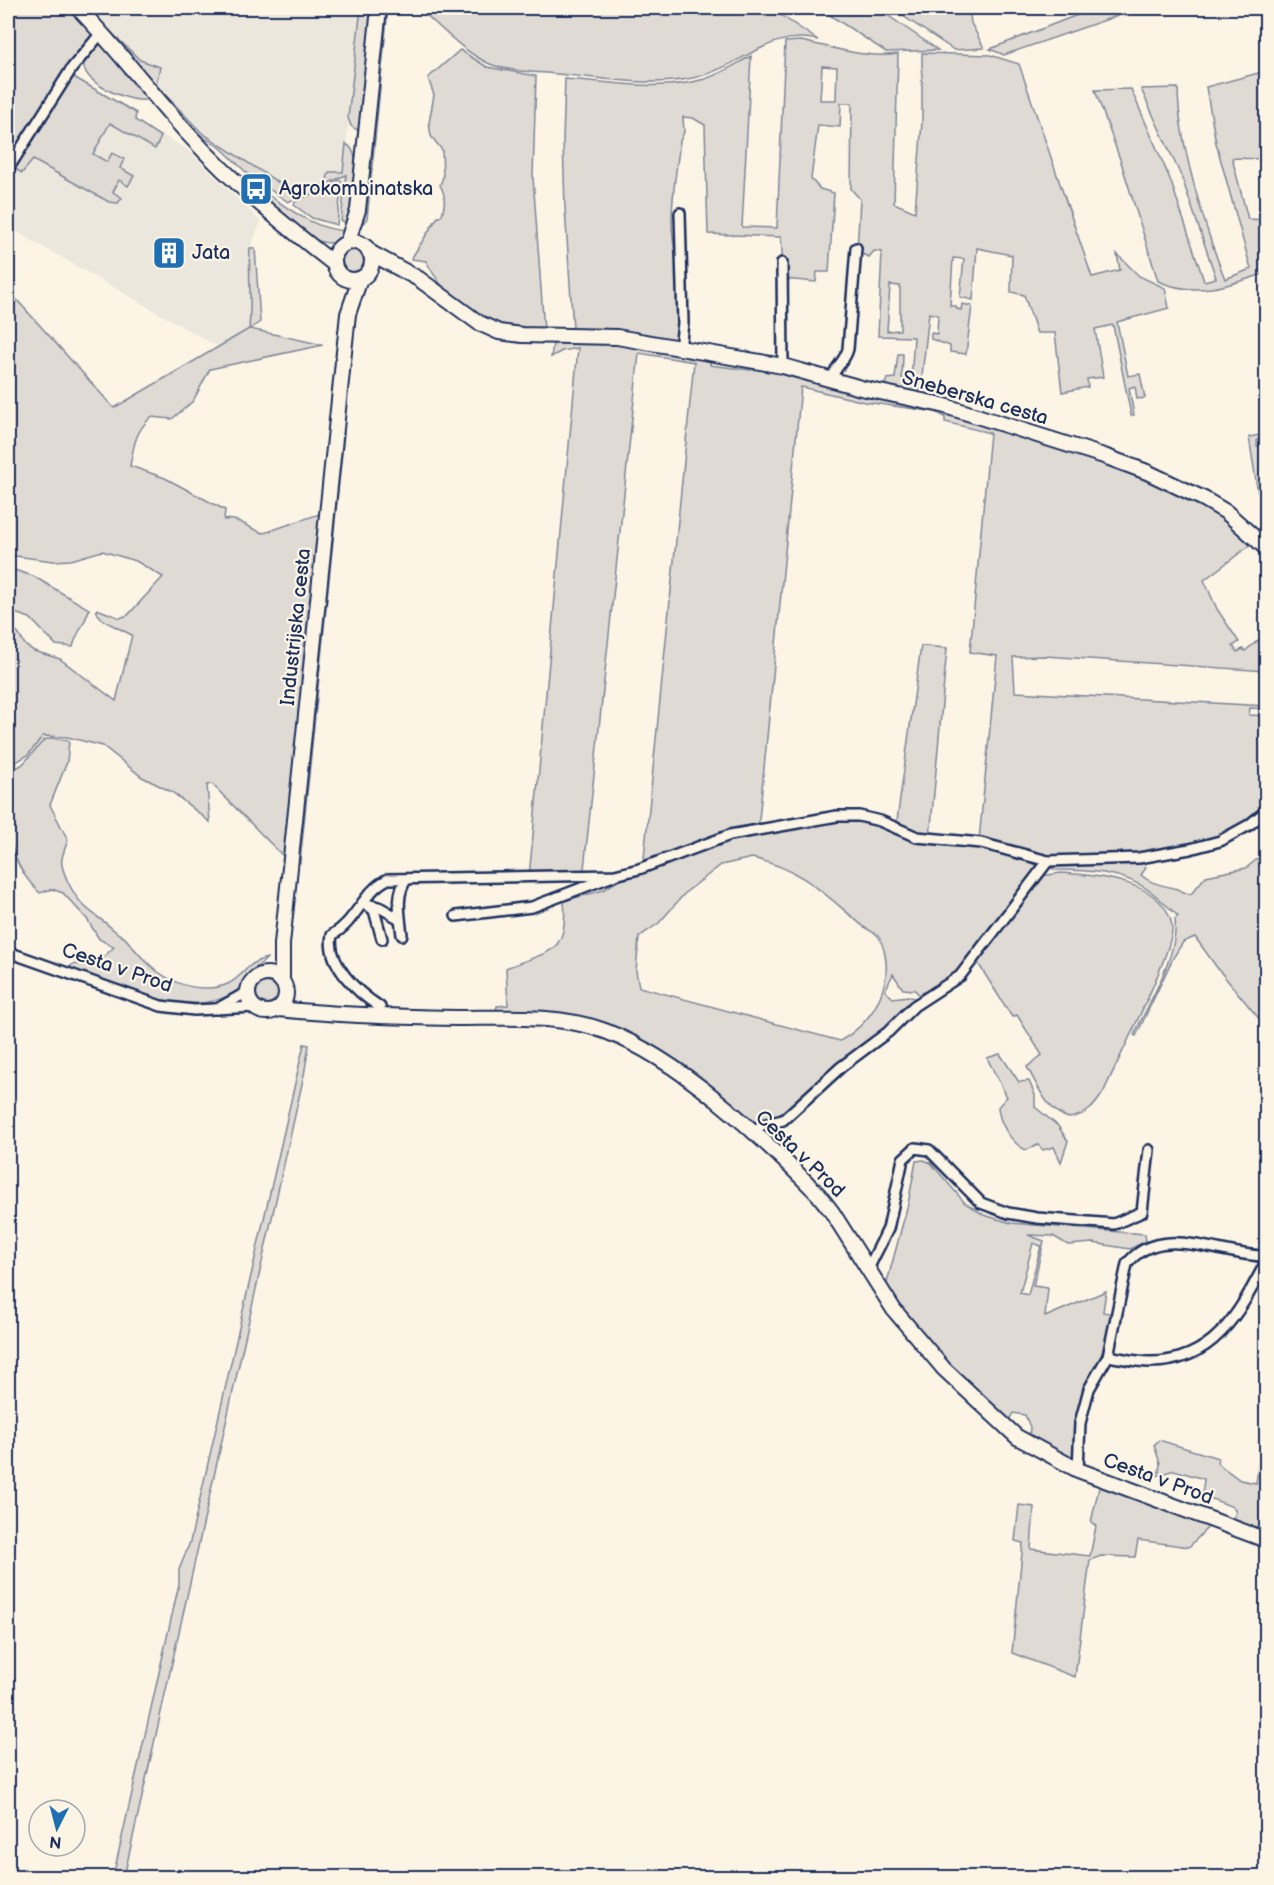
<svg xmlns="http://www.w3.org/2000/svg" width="1274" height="1885" font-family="'Balsamiq Sans',sans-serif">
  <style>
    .built { fill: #ece7dc }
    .green { fill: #dfdbd4; stroke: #7d8599; stroke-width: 1.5; fill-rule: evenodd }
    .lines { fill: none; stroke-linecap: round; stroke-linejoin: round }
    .street-casing { stroke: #1b2f5e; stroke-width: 14 }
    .secondary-casing { stroke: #1b2f5e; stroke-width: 18 }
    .street { stroke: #fcf5e5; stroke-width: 9 }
    .secondary { stroke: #fcf5e5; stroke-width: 14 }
    .labels { text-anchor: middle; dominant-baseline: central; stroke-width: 4.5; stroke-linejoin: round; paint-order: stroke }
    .poi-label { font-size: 20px; fill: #1b2f5e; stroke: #fcf5e5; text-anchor: start }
    .street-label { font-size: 20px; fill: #1b2f5e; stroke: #fcf5e5 }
  </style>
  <rect width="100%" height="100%" fill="#fcf5e5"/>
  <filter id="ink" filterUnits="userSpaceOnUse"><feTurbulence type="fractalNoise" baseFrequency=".0167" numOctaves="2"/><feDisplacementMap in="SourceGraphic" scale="12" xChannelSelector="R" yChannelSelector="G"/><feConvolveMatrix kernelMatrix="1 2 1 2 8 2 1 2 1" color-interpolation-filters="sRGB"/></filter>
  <g filter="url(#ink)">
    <!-- built -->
    <g class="built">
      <path d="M87,8H361L343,172L335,171L326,183L299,196L202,133L156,85L160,67L140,60Z"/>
      <path d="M113,100L136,113L135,120L188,150L261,222L250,248L249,268L252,297L249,329L218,347L8,227L9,171Z"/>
    </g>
    <!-- green -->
    <g class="green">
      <path d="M8,8H72L93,32L90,42L67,66L8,164Z"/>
      <path d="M86,8L140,60L160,67L156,85L202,133L299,196L326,183L329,172H343L346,144C365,153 352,204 350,223L341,221L346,175L288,202L250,176L220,147L196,133Z"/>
      <path d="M361,8H374L361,125L357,130L351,126L348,118Z"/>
      <path d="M383,8H388L367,219L363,224Z"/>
      <path d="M418,8H442L454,16L461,8H770L818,40C773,30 746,61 707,74C661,90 605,78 557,74C536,72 510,72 490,64C463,52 440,26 418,8Z"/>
      <path d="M819,8H877L938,50L886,52Z"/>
      <path d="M891,8H969L971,23L984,48L954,50Z"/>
      <path d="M1095,8H1140L1004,55L990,49Z"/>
      <path d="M101,41L148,97L145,100C127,102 69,79 87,55C91,50 95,44 101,41Z"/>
      <path d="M801,41C833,47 865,59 898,54L894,203L915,212L922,122V53L990,55L1019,64L1092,277L1120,270L1117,254L1139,276L1165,288L1169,308L1117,322L1128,376L1140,374L1145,398L1137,399L1135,386L1129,388L1134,415H1131L1113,325L1095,329L1103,377L1087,379L1088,387L1062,392L1055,333H1037L1024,295L1011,292L1012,255L977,248L973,300L960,297L964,259L953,258L950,306H956L957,309L961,310L962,304L972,306L966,354L950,352V346L931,339V333L937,334L938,315L929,313L920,394L884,386L887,379L895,378L898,354H903L902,378L911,379L914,337L878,336L882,252L874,251L869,257L857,252L860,199L851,189L852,103H841L840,127L818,125L811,179L820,189L834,193L829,272H817L816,282L784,279L781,237L708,234L705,125L693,118L683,117L684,132L680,141C677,166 672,194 672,219C671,255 691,309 676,343L627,332L573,329L565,208L563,141L565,79C611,82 659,92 705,79C721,74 736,64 751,56L742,227L777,228L785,42ZM822,66L837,67L836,100H820ZM890,285L900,286V330L887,331Z"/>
      <path d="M460,50L487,67L536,76L533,177L544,331C531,330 514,332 502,329C468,319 442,291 426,261L411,259L437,218L442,215C445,203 446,196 440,185L443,177L442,150L431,136L429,123L434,95L428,78Z"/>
      <path d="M1266,71V159L1232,158L1248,219L1266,220V273C1229,285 1196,298 1158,281L1121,162L1095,90L1131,89L1170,179L1204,281L1216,278L1182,178L1141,89L1178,88C1178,141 1205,229 1225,279L1251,269L1216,143L1206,87Z"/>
      <path d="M72,76L136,113L135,120L161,137L155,149L110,123L93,154L107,162L112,153L124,159L120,168L134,176L128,186L119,180L113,192L122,198L118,203L109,202L33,160L22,173L15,169L14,165Z"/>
      <path d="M339,180L342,182L337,225L312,218L294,205L295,202Z"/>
      <path d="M270,196C295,213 317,230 348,231C329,266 282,215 266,200Z"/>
      <path d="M250,248H255L260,322L250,329L323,345L210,369L193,401L172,419L151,417C135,432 134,445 130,466L165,478L225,510L224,520C239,517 250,530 264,533L322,513L287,860L212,784L207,785L210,822L172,792L142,777L103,746L67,737L43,736L28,755L8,767V618L26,646L34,651L60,659L116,701L132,635L104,621L96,612L97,609L120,618L128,615L163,577L136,561L102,551L71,560L53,561L8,555V290L114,408L249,329C252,301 248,275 250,248Z"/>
      <circle cx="353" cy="262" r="12"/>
      <path d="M554,338H591L711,358L710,365L750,370L767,367L942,410L1145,476L1215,511L1253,543L1204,580L1217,609L1239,642L1233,646L1237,652L1243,649L1245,651L1266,634V671L1045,656L1013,657L1015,692L1266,706V709L1250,708L1249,715L1266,716V812L1234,836L1161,855L1042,856L979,840L997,656L970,652L990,433L945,422V417L936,412L865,402L801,387L758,830L643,868L694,362L639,353L583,878H529L578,348L562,351L551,357Z"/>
      <path d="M340,433H344L300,863H296Z"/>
      <path d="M1266,434V439L1257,440V446H1266V491L1258,493L1249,437Z"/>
      <path d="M8,568L33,576L89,609C86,623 76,633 73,647L56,645L30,618L8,611Z"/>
      <path d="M921,646L947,648L930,837L896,828Z"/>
      <path d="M52,738L69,741L67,762L50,805L68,840C60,861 59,862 68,882C82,911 93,911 115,931C118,934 123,936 126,939C146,964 168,987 204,988C243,989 239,964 267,958C261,965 256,967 250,973C244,979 243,987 236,991C188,1023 117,985 69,968L73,964L94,966L114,947L99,939L87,919L63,893L52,889L40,893C3,859 8,819 8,773L23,764L44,740Z"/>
      <path d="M860,820L909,837L967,843L1039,862L1040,868L958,974L926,995L920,996L915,990L903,989L893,974L885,991L893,998L908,996L917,999L798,1110L752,1127L611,1029L495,1015L497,1006L508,1005L506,968C547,951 569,956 564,901L603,890L619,880L728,841L818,823ZM752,858C805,870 824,894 864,927C868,930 876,933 879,937C898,976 877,1020 840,1041L639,987L636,971L639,937L659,923L686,892L721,865Z"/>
      <path d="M1266,852V1027L1218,969L1195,937L1183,942L1173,958L1136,1036L1134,1035C1149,1002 1179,955 1175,919L1178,916C1169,908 1160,898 1150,891C1122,871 1087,870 1055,870L1051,868L1052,866L1062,863L1143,861L1146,868L1141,875C1152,885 1164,885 1177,889C1183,891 1184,894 1191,894L1206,876L1246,868Z"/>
      <path d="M1061,873C1096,875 1166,881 1172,926C1175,950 1117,1061 1104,1091C1095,1106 1088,1115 1069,1118C1047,1112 1038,1086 1027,1067L1042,1055L1017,1015L1012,1017L976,960L1041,876Z"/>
      <circle cx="268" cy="993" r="12"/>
      <path d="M304,1044L309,1045L304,1075L124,1877H113L179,1584V1570L190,1542Z"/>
      <path d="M1000,1054L1019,1082L1029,1081L1035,1095V1107L1058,1126L1068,1141L1061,1162L1054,1147L1043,1150L1038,1145L1026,1150C1011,1143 999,1123 998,1107L1007,1097L987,1058Z"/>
      <path d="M924,1160L931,1163L965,1203L984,1215L1011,1223L1145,1234L1146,1241L1130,1249L1093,1243L1068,1245L1053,1236L1028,1235L1044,1241L1033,1286L1048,1288L1045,1317L1106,1291L1103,1312L1115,1314L1109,1340L1095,1372L1072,1461L1029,1439L1030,1427L1025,1415L1013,1413L1009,1420C962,1382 918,1337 886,1286L908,1204L916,1161ZM1033,1243L1041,1246L1028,1295L1020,1293Z"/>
      <path d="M1266,1410V1535L1232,1522L1236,1512L1233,1507L1202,1495L1204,1479L1174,1470L1144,1480L1159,1472L1160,1463L1154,1445L1159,1440L1218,1458L1217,1463L1240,1480L1256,1483Z"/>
      <path d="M1100,1483L1210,1525L1189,1547L1138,1540L1135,1557L1101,1556L1090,1560L1075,1677L1012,1653L1023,1543L1015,1541L1019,1505L1034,1507L1031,1549L1090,1556L1096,1526L1091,1522Z"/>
    </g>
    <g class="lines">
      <defs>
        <g id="street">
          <path d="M8,169L72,68L102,32"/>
          <path d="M782,263L783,366"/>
          <path d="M680,349L683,323L680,213"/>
          <path d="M832,379C834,367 845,362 848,349L856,248"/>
          <path d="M363,903L374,910L382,939"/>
          <path d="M367,904L379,907L400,919"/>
          <path d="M456,916L532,907L613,876"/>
          <path d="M402,935C400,917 395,893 407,879"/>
          <path d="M8,952L161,1006L194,1010L255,1007"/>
          <path d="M217,1009L249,991"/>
          <path d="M381,1017L380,1007C358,993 326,964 332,935C357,921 363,891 388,879L615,875L639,869L730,835L837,816H859L880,821L917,837L981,843L1048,861L1139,858L1190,849L1220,841L1249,825L1266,811"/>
          <path d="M752,1133L762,1125L783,1120L841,1067L888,1032L914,1006L960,976L1048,861"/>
          <path d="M869,1267L888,1229L903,1159L915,1148L929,1150L981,1203L1008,1213L1037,1218L1114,1224L1142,1212L1149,1150"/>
          <path d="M1108,1356C1121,1358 1136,1362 1150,1362C1215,1362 1240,1311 1266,1262"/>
          <path d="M1078,1470L1080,1423L1089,1389L1108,1356L1127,1264C1160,1221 1222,1257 1266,1256"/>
        </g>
        <g id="secondary">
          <path d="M78,8C118,49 151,94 190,136C234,184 283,224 334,264"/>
          <circle cx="353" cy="261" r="19"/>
          <path d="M347,243L358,210L379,8"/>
          <path d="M369,252L419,279L479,323L499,332L522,335L617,337L783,366L861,388L942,405L1104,456L1147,472L1204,499L1226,512L1266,548"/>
          <circle cx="267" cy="993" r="19"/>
          <path d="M282,982V944L348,314L360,279"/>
          <path d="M278,1009C337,1015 396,1017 456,1018C504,1018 559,1014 605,1031C680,1059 762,1137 818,1194L832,1212L894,1310L944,1369L1017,1437L1078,1470L1266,1540"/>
        </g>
      </defs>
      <!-- street casing -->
      <use href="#street" class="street-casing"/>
      <!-- secondary casing -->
      <use href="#secondary" class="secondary-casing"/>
      <!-- street -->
      <use href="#street" class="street"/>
      <!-- secondary -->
      <use href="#secondary" class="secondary"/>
    </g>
  </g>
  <!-- icons -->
  <defs>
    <symbol id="bus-square" viewBox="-11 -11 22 22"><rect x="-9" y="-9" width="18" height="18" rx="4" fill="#1f6fb2" stroke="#fcf5e5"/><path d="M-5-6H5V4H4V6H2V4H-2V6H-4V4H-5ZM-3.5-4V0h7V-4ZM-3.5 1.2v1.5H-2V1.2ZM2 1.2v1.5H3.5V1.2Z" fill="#fff"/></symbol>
    <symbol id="building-square" viewBox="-11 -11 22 22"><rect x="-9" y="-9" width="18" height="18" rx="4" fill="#1f6fb2" stroke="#fcf5e5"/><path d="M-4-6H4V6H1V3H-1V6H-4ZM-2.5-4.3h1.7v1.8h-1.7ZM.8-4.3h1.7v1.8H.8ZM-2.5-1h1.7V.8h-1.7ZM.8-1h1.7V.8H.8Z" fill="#fff"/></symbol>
  </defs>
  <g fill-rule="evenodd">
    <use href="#bus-square" x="237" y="170" width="38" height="38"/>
    <use href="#building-square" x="150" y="234" width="38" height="38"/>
  </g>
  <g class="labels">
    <!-- poi labels -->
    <g class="poi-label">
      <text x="279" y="189">Agrokombinatska</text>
      <text x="192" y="253">Jata</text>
    </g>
    <!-- street labels -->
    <g class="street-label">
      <text transform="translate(975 398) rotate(16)">Sneberska cesta</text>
      <text transform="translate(296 627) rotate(-84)">Industrijska cesta</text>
      <text transform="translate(117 968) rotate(19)">Cesta v Prod</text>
      <text transform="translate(800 1154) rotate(44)">Cesta v Prod</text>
      <text transform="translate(1158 1479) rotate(20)">Cesta v Prod</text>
    </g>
  </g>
  <!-- margin -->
  <rect width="1274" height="1885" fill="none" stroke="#fcf5e5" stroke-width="30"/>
  <rect x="15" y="15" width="1244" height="1855" fill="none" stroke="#1b2f5e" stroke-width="2" filter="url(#ink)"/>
  <!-- north arrow -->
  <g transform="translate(57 1828) rotate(186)"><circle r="28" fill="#fcf5e5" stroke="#a2a6af" stroke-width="1.5"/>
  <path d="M0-4.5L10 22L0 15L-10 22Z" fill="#1f6fb2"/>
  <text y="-9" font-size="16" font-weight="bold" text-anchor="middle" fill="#1b2f5e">N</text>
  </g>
</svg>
